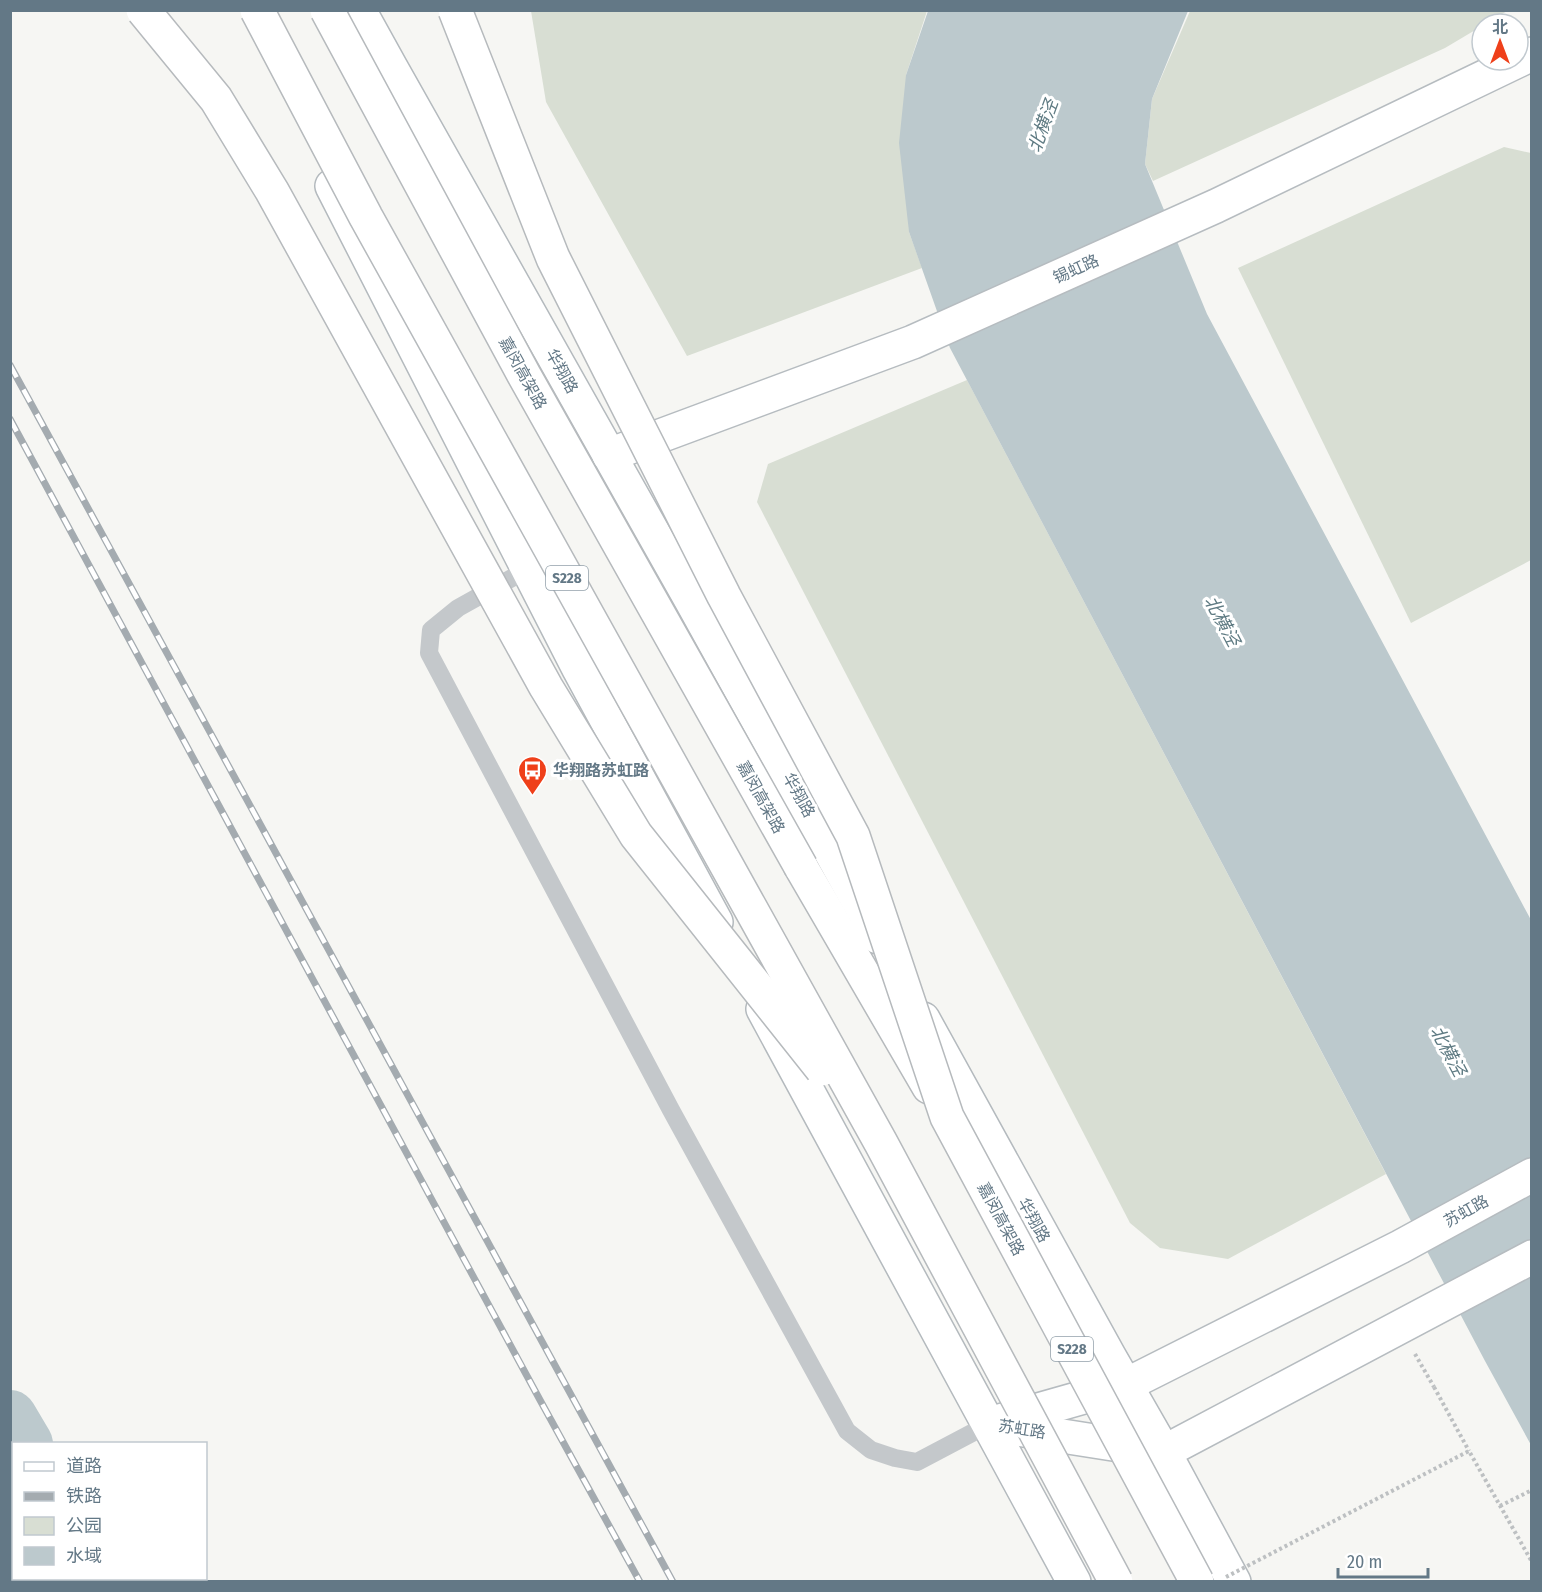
<svg xmlns="http://www.w3.org/2000/svg" width="1542" height="1592" font-family="'Fira Sans Condensed','Noto Sans SC',sans-serif">
  <style>
    .green { fill: #d8ded3 }
    .water { fill: #bcc9cd }
    .lines { fill: none; stroke-linecap: round; stroke-linejoin: round }
    .river { stroke: #bcc9cd; stroke-width: 54 }
    .secondary-casing { stroke: #b6bcc0; stroke-width: 36 }
    .primary-casing { stroke: #b4babe; stroke-width: 36 }
    .highway-casing { stroke: #b6babd; stroke-width: 36 }
    .path { stroke: #bdc0c2; stroke-width: 4; stroke-dasharray: 3 3; stroke-linecap: butt }
    .lane { stroke: #c4c8cb; stroke-width: 18 }
    .secondary { stroke: #fff; stroke-width: 33 }
    .primary { stroke: #fff; stroke-width: 33 }
    .highway { stroke: #fff; stroke-width: 33 }
    .rail-casing { stroke: #a4abb0; stroke-width: 7 }
    .rail { stroke: #fff; stroke-width: 4.5; stroke-dasharray: 14; stroke-linecap: butt }
    .highway-bridge-casing { stroke: #b6babd; stroke-width: 36; stroke-linecap: butt }
    .path-bridge { stroke: #bdc0c2; stroke-width: 4; stroke-dasharray: 3 3; stroke-linecap: butt }
    .highway-bridge { stroke: #fff; stroke-width: 33 }
    .labels { text-anchor: middle; dominant-baseline: central; stroke-width: 6; stroke-linejoin: round; paint-order: stroke }
    .shield { fill: #fff; stroke: #92a0aa; stroke-width: 1.5 }
    .shield-label { font-size: 15px; font-weight: bold; fill: #637886 }
    .street-label { font-size: 16px; fill: #637886; stroke: #fff }
    .poi-label { font-size: 16px; font-weight: bold; fill: #637886; stroke: #fff; text-anchor: start }
    .water-label { font-size: 18px; font-style: italic; fill: #5f7b83; stroke: #fff }
  </style>
  <rect width="100%" height="100%" fill="#f6f6f3"/>
  <!-- green -->
  <g class="green">
    <path d="M531,11H927L906,75L909,232L922,268L687,356L546,102Z"/>
    <path d="M1190,11H1507L1486,24H1482V26L1445,48L1153,181L1145,164L1152,99Z"/>
    <path d="M1504,147L1531,153V560L1411,623L1238,268Z"/>
    <path d="M967,380L1386,1174L1228,1259L1160,1248L1130,1223L757,502L768,464Z"/>
  </g>
  <!-- water -->
  <path class="water" d="M928,11H1188L1152,99L1145,164L1207,314L1531,920V1445L1485,1361L950,348L909,232L899,143L906,75Z"/>
  <g class="lines">
    <!-- river -->
    <g class="river">
      <path d="M10,1417L26,1444"/>
      <path d="M106,1578L108,1582"/>
    </g>
    <defs>
      <g id="secondary">
        <path d="M609,455L913,342L1216,206L1532,54"/>
        <path d="M989,1424L1126,1385L1400,1247L1532,1175"/>
        <path d="M1011,1428L1164,1452L1532,1257"/>
      </g>
      <g id="primary">
        <path d="M359,10L390,66L691,600L878,937"/>
        <path d="M332,186L579,669L716,922"/>
        <path d="M763,1009L1074,1582"/>
        <path d="M923,1019L1109,1356L1164,1452L1234,1582"/>
      </g>
      <path id="highway" d="M801,867L929,1087"/>
    </defs>
    <!-- secondary casing -->
    <use href="#secondary" class="secondary-casing"/>
    <!-- primary casing -->
    <use href="#primary" class="primary-casing"/>
    <!-- highway casing -->
    <use href="#highway" class="highway-casing"/>
    <!-- path -->
    <g class="path">
      <path d="M1415,1354L1434,1387"/>
      <path d="M1500,1506L1532,1490"/>
    </g>
    <!-- lane -->
    <path class="lane" d="M528,569L458,608L431,630L429,653L671,1110L847,1431L871,1450L895,1458L917,1462L989,1424"/>
    <!-- secondary -->
    <use href="#secondary" class="secondary"/>
    <!-- primary -->
    <use href="#primary" class="primary"/>
    <!-- highway -->
    <use href="#highway" class="highway"/>
    <defs>
      <g id="rail">
        <path d="M10,365L673,1582"/>
        <path d="M10,419L540,1400L640,1582"/>
      </g>
    </defs>
    <!-- rail casing -->
    <use href="#rail" class="rail-casing"/>
    <!-- rail -->
    <use href="#rail" class="rail"/>
    <defs>
      <g id="highway-bridge">
        <path d="M143,10L216,99L272,191L546,687L636,835L822,1069"/>
        <path d="M257,10L366,217L881,1143L1116,1582"/>
        <path d="M327,10L524,375L801,867"/>
        <path d="M455,10L553,258L724,596L853,836L947,1117L1197,1582"/>
      </g>
    </defs>
    <!-- highway-bridge casing -->
    <use href="#highway-bridge" class="highway-bridge-casing"/>
    <!-- path-bridge -->
    <g class="path-bridge">
      <path d="M1434,1387L1469,1451"/>
      <path d="M1226,1577L1469,1451L1532,1562"/>
    </g>
    <!-- highway-bridge -->
    <use href="#highway-bridge" class="highway-bridge"/>
  </g>
  <!-- icons -->
  <defs>
    <symbol id="bus-pin" viewBox="-11 -11 22 30"><path d="M0 17L-7.5 6A9.5 9.5 0 1 1 7.5 6Z" fill="#ef401a" stroke="#fff"/><path d="M-5-6H5V4H4V6H2V4H-2V6H-4V4H-5ZM-3.5-4V0h7V-4ZM-3.5 1.2v1.5H-2V1.2ZM2 1.2v1.5H3.5V1.2Z" fill="#fff"/></symbol>
  </defs>
  <g fill-rule="evenodd">
    <use href="#bus-pin" x="516" y="754" width="33" height="45"/>
  </g>
  <g class="labels">
    <!-- shield labels -->
    <g class="shield">
      <rect x="546" y="566" width="42" height="24" rx="4.5"/>
      <rect x="1051" y="1337" width="42" height="24" rx="4.5"/>
    </g>
    <g class="shield-label">
      <text x="567" y="578">S228</text>
      <text x="1072" y="1349">S228</text>
    </g>
    <!-- street labels -->
    <g class="street-label">
      <text transform="translate(1076 269) rotate(-24)">锡虹路</text>
      <text transform="translate(562 371) rotate(61)">华翔路</text>
      <text transform="translate(523 373) rotate(61)">嘉闵高架路</text>
      <text transform="translate(799 795) rotate(61)">华翔路</text>
      <text transform="translate(761 797) rotate(61)">嘉闵高架路</text>
      <text transform="translate(1466 1211) rotate(-29)">苏虹路</text>
      <text transform="translate(1001 1219) rotate(62)">嘉闵高架路</text>
      <text transform="translate(1034 1220) rotate(61)">华翔路</text>
      <text transform="translate(1022 1429) rotate(9)">苏虹路</text>
    </g>
    <!-- poi labels -->
    <g class="poi-label">
      <text x="553" y="770">华翔路苏虹路</text>
    </g>
    <!-- water labels -->
    <g class="water-label">
      <text transform="translate(1043 126) rotate(-70)">北横泾</text>
      <text transform="translate(1222 621) rotate(62)">北横泾</text>
      <text transform="translate(1448 1051) rotate(62)">北横泾</text>
    </g>
  </g>
  <!-- border -->
  <rect width="1542" height="1592" fill="none" stroke="#637886" stroke-width="24"/>
  <!-- legend -->
  <rect x="12" y="1442" width="195" height="138" fill="#ffffff" stroke="#c1c9cf" stroke-width="1.5"/>
  <rect x="24" y="1462" width="30" height="9" fill="#ffffff" stroke="#c1c9cf" stroke-width="1.5"/>
  <text x="66" y="1472" font-size="18" fill="#637886">道路</text>
  <rect x="24" y="1492" width="30" height="9" fill="#a4abb0" stroke="#c1c9cf" stroke-width="1.5"/>
  <text x="66" y="1502" font-size="18" fill="#637886">铁路</text>
  <rect x="24" y="1517" width="30" height="18" fill="#d8ded3" stroke="#c1c9cf" stroke-width="1.5"/>
  <text x="66" y="1532" font-size="18" fill="#637886">公园</text>
  <rect x="24" y="1547" width="30" height="18" fill="#bcc9cd" stroke="#c1c9cf" stroke-width="1.5"/>
  <text x="66" y="1562" font-size="18" fill="#637886">水域</text>
  <!-- north arrow -->
  <g transform="translate(1500 42)"><circle r="28" fill="#ffffff" stroke="#c1c9cf" stroke-width="1.5"/>
  <path d="M0-4.5L10 22L0 15L-10 22Z" fill="#ef401a"/>
  <text y="-9" font-size="16" font-weight="bold" text-anchor="middle" fill="#637886">北</text>
  </g>
  <!-- scale -->
  <path d="M1338 1568v9h90v-9" fill="none" stroke="#637886" stroke-width="3"/>
  <text x="1347" y="1568" font-size="18" fill="#637886" stroke="#ffffff" stroke-width="4.5" paint-order="stroke">20 m</text>
</svg>
